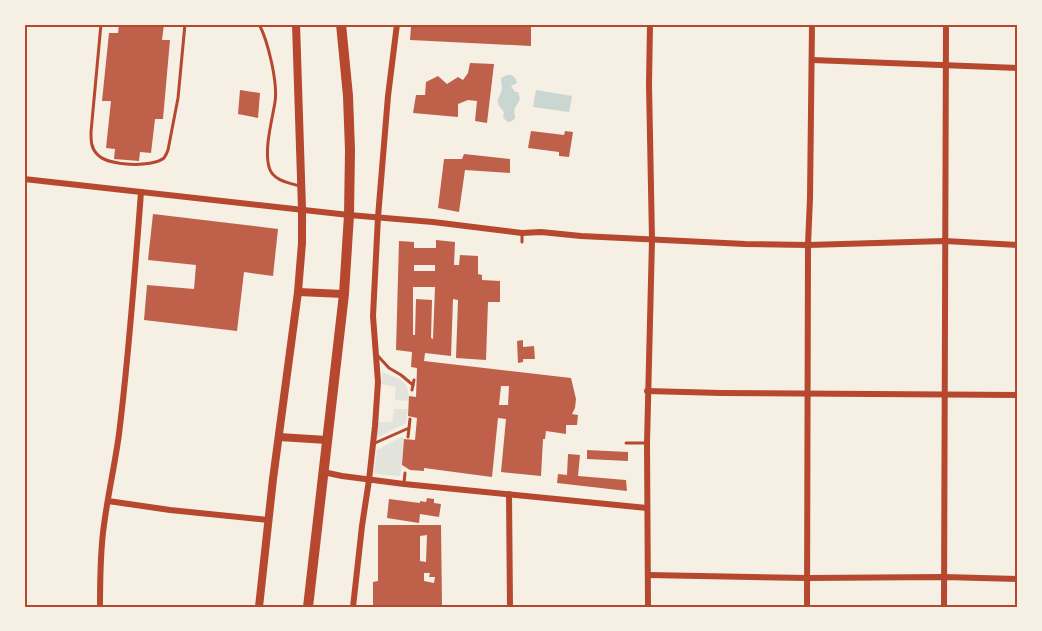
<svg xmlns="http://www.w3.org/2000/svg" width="1042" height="631" font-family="'DM Sans',sans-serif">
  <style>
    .green { fill: #e2e4dc }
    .water { fill: #c9d6d2 }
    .building { fill: #bf614a; fill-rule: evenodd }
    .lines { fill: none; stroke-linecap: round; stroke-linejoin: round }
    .service { stroke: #b5482f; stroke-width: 3 }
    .minor { stroke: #b5482f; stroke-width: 6 }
    .tertiary { stroke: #b5482f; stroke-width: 8 }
    .trunk { stroke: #b5482f; stroke-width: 10 }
    .neatline { fill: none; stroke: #b5482f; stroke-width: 2 }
  </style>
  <rect width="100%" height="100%" fill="#f6efe4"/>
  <!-- green -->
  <g class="green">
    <path d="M382,372C399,379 409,379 409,401L395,400L396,387L382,384Z"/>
    <path d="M394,409H408L406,423L377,438V422H392Z"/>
    <path d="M401,437L404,439L402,465L400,476L385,475L374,473L377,450Z"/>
  </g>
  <!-- water -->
  <g class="water">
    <path d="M507,75C513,74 515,77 517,83L511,86L515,92H518L520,99L514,110L515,118L512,121L508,122L503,118L504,112C493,99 499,101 502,89C502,88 501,79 501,78Z"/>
    <path d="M536,90L572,96L569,112L533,107Z"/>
  </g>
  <!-- building -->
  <g class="building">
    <path d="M119,24H164L162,40H170L163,119H155L151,153L140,152L139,161L114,159L115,149L106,148L111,101H102L109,33H118Z"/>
    <path d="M417,24H531V46L410,40L411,26L417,27Z"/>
    <path d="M470,63L494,64L487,123L475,121L477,101L468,100L458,104V117L413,113L416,95H425L426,82L438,76L447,84L458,77L463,80L468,73Z"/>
    <path d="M240,90L260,93L258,118L238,114Z"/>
    <path d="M531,131L564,135L565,131L573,132L569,157L559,156V152L528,148Z"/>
    <path d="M464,154L510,159V173L465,170L459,212L438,208L444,159H462Z"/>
    <path d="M153,214L278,229L273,276L244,272L237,331L144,320L147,285L194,289L196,265L148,260Z"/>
    <path d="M436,240L455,242L454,265H459L460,255L478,256V274L482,275V280L500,281V302H488L486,360L456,358L458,300L453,299L451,356L425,353L424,361L571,378L576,399L575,408L572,414L578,415L577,425H566V434L546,431L545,439H543L541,476L501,472L506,419L498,418L492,477L424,468V471L410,470L402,465L404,439L415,440L417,418L408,416L409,396L416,397L417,368L411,367L412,352L396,350L399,241L414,242V248H436ZM414,265H435V271H414ZM413,287H435L433,339L431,338L432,300L416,299L415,335H413ZM501,386H509L508,405H499Z"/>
    <path d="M523,340V347L534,346L535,359H523V362L518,363L517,341Z"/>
    <path d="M587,450L628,452V461L587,459Z"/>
    <path d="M568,454L580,455L578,476L626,480L627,491L557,483L558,474L567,475Z"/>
    <path d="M427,498L434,499V503L441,504L439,517L420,514L419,523L387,518L389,499L420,503V501L426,502Z"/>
    <path d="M378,525H441L442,607H373V582L378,581ZM427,535L426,562L420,561V536ZM424,573H430L429,577H435L434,583L424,581Z"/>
  </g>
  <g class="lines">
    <!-- service -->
    <g class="service">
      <path d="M101,24L91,132C91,141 91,148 97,154C107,166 152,168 164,158C166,155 167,153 168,150L178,98L185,24"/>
      <path d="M259,24C268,41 278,83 275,102C272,121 264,149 269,167C272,180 288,183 300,186"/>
      <path d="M522,242V233"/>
      <path d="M378,356L389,368L401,375L413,385"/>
      <path d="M412,390L414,380"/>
      <path d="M408,437L410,419"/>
      <path d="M375,443L409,428"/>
      <path d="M626,443H647"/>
      <path d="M404,483L405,473"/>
    </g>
    <!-- minor -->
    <g class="minor">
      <path d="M812,60L1018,68"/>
      <path d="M24,179L349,215L433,222L522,233L541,232L581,236L745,244L808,245L945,241L1018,245"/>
      <path d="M647,391L721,393L1018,395"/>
      <path d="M323,472L342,476L404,484L647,508"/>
      <path d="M509,494L510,607"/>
      <path d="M108,501L170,510L268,520"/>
      <path d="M648,575L807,578L944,577L1018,579"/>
      <path d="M100,607C100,580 100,552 104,525C108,494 115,464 119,434C129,354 135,273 141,192"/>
      <path d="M353,607L362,526L369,480L375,426L378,382L373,316L378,217L388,96L397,24"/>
      <path d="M648,607L647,443L652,240L649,84L650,24"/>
      <path d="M807,607L808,245L810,198L812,24"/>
      <path d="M944,607L946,24"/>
    </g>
    <!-- tertiary -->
    <g class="tertiary">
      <path d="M298,292L344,294"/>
      <path d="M279,437L327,440"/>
      <path d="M259,607L273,479L298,292L302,243V209L296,24"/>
    </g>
    <!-- trunk -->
    <path class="trunk" d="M308,607L344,294L349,215L350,150L348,96L341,24"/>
  </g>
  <!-- border -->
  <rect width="1042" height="631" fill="none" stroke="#f6efe4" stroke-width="51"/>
  <rect x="26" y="26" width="990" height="580" class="neatline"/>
</svg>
